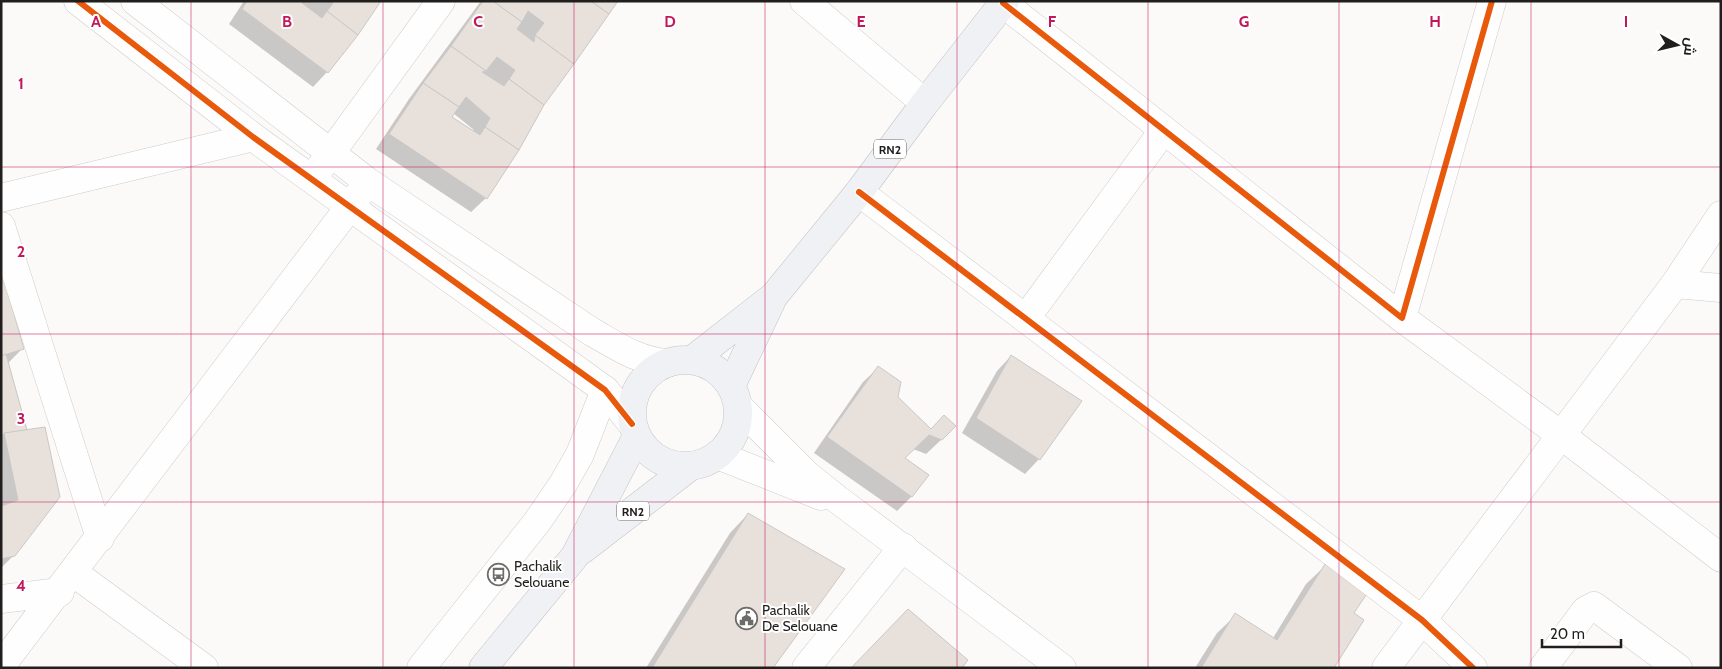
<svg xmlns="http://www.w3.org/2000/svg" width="1722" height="669" font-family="Cabin,Cairo,sans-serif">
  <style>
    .shadow { fill: #0003; fill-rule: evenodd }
    .building { fill: #e8e1db; stroke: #cac8c6 }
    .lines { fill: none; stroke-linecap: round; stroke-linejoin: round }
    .minor-casing { stroke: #ceccca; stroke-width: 29 }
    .highway-casing { stroke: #c2c4c6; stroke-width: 29 }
    .minor { stroke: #fffefe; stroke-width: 28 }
    .highway { stroke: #eff1f4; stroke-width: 28 }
    .cycleway-casing { stroke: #fff; stroke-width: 9 }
    .cycleway { stroke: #e8590c; stroke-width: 6 }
    .grid { fill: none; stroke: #c2185b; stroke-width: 1; stroke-opacity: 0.55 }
    .labels { text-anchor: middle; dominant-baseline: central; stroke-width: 4; stroke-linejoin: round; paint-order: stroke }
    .shield { fill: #fff; stroke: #636261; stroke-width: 1 }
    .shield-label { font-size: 12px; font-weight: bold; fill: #201f1d }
    .poi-label { font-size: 14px; fill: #201f1d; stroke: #fff; text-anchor: start }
    .grid-label { font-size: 16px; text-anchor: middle; font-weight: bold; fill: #c2185b; stroke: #fff; stroke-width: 4; stroke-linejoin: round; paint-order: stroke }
  </style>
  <rect width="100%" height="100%" fill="#fcfaf8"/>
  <!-- shadow -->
  <g class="shadow">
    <path d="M244,1H379L327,72L313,87L229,24Z"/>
    <path d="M481,1H616L543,104L486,198L471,212L376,149L409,99ZM453,113L474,130L472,132L450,117Z"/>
    <path d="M1,274L22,349L7,364L23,432L44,429L14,555L1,568Z"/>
    <path d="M1011,356L1039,459L1025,474L962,433L997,371Z"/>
    <path d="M878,368L896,398L941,440L926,454L913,449L903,458L927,475L911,497L897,511L814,453L863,382Z"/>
    <path d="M748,514L772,668H646L730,533Z"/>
    <path d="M1325,566L1352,613L1332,668H1195L1217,633L1236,615L1273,638L1306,584Z"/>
  </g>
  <!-- building -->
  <g class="building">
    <path d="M247,1H304L302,3L322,18L327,11L358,35L328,73L242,9Z"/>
    <path d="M330,1H381L358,35L327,11L333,3Z"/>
    <path d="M483,1H493L522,22L517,29L534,42L535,35L574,64L544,105L509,79L515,70L497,57L486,71L451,46Z"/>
    <path d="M493,1H591L609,14L574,64L535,35L544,23L528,11L522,22Z"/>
    <path d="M591,1H618L609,14Z"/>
    <path d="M451,46L486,71L482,72L504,86L509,79L544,105L519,150L485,127L490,118L466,97L459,107L423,83Z"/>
    <path d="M423,83L459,107L452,117L480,135L485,127L519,150L487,199L389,134Z"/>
    <path d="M1,269L24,349L1,356Z"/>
    <path d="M6,354L27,430L1,435V356Z"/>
    <path d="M1011,355L1082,401L1040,460L976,418Z"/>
    <path d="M878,366L901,382L898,397L931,429L944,415L956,426L942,440L929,435L905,458L929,475L912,497L827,437Z"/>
    <path d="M45,427L60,497L15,556L1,559V506L18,500L4,433Z"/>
    <path d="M748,513L845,569L773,668H652Z"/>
    <path d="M1325,564L1368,592L1354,613L1364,620L1334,668H1201L1235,613L1277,640Z"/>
    <path d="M908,609L968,660L962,668H851Z"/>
  </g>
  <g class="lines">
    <defs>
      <g id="minor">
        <path d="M78,1L253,137L605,390L632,424"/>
        <path d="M135,1L368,182L592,332C617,346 638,361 667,363"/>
        <path d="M804,1L925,103"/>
        <path d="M1003,3L1402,318L1492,1"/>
        <path d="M320,168L441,1"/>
        <path d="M859,192L1422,620L1473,668"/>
        <path d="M1,198L253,137"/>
        <path d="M1,226L100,538"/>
        <path d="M1675,284L1721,288"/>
        <path d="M1026,318L1163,131"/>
        <path d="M1402,318L1561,435L1721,558"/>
        <path d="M738,406L807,475L837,499L1062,668"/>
        <path d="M717,455L821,496"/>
        <path d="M74,573L204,668"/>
        <path d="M1,599L60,592"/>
        <path d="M1,666L360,193"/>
        <path d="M421,668L537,522L563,484L580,454L605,390"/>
        <path d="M806,668L903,547"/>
        <path d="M1386,668L1675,284L1721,215"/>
        <path d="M1543,668L1585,611L1594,606L1678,668"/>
      </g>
      <g id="highway">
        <circle cx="685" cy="413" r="53"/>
        <path d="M692,360L774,296L859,192L925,103L1005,1"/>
        <path d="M731,386L771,302"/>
        <path d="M582,550L691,466"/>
        <path d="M483,668L575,556L637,436"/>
      </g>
    </defs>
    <!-- minor casing -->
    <use href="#minor" class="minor-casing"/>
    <!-- highway casing -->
    <use href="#highway" class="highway-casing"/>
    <!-- minor -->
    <use href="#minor" class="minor"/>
    <!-- highway -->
    <use href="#highway" class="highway"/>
    <defs>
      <g id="cycleway">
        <path d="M78,1L253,137L605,390L632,424"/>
        <path d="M1003,3L1402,318L1492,1"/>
        <path d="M859,192L1422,620L1473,668"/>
      </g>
    </defs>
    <!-- cycleway casing -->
    <use href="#cycleway" class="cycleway-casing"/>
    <!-- cycleway -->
    <use href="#cycleway" class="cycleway"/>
  </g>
  <!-- grid -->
  <path class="grid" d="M191,1V668M383,1V668M574,1V668M765,1V668M957,1V668M1148,1V668M1339,1V668M1531,1V668M1,167H1721M1,334H1721M1,502H1721"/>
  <!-- icons -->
  <defs>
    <symbol id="bus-ring" viewBox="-11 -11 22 22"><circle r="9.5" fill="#fff" stroke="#6d6c6a" stroke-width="1.5"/><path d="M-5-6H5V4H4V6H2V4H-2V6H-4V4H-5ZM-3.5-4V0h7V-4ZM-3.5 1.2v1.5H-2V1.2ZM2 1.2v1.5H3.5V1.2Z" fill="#6d6c6a"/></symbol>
    <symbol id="civic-ring" viewBox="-11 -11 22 22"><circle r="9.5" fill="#fff" stroke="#6d6c6a" stroke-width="1.5"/><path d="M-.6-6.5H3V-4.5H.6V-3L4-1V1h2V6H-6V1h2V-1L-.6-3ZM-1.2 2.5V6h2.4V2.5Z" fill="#6d6c6a"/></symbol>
  </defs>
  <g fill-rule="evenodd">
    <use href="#bus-ring" x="486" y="562" width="25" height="25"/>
    <use href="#civic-ring" x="734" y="606" width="25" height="25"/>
  </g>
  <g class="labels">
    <!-- shield labels -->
    <g class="shield">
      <rect x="874" y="139.5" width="32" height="19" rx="4"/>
      <rect x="617" y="501.5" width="32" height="19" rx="4"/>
    </g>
    <g class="shield-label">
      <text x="890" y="149">RN2</text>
      <text x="633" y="511">RN2</text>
    </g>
    <!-- poi labels -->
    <g class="poi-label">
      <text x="514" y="566">Pachalik<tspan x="514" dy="16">Selouane</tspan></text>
      <text x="762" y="610">Pachalik<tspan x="762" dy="16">De Selouane</tspan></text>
    </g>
  </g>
  <g class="grid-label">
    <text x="96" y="27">A</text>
    <text x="287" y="27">B</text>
    <text x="478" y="27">C</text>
    <text x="670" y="27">D</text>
    <text x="861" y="27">E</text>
    <text x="1052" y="27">F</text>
    <text x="1244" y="27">G</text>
    <text x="1435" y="27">H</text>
    <text x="1626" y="27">I</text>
    <text x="21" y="89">1</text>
    <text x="21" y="257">2</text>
    <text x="21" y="424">3</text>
    <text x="21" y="591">4</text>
  </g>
  <!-- border -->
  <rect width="1722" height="669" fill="none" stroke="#201f1d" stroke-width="5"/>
  <!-- north arrow -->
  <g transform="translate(1677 45) rotate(98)" stroke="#ffffff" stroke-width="4" paint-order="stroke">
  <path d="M0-4L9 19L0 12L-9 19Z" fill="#201f1d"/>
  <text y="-8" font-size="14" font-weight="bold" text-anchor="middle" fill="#201f1d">ش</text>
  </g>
  <!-- scale -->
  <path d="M1542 639v8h79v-8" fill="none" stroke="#201f1d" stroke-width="2.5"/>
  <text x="1550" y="639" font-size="15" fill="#201f1d" stroke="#ffffff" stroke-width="4" paint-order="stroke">20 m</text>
</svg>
